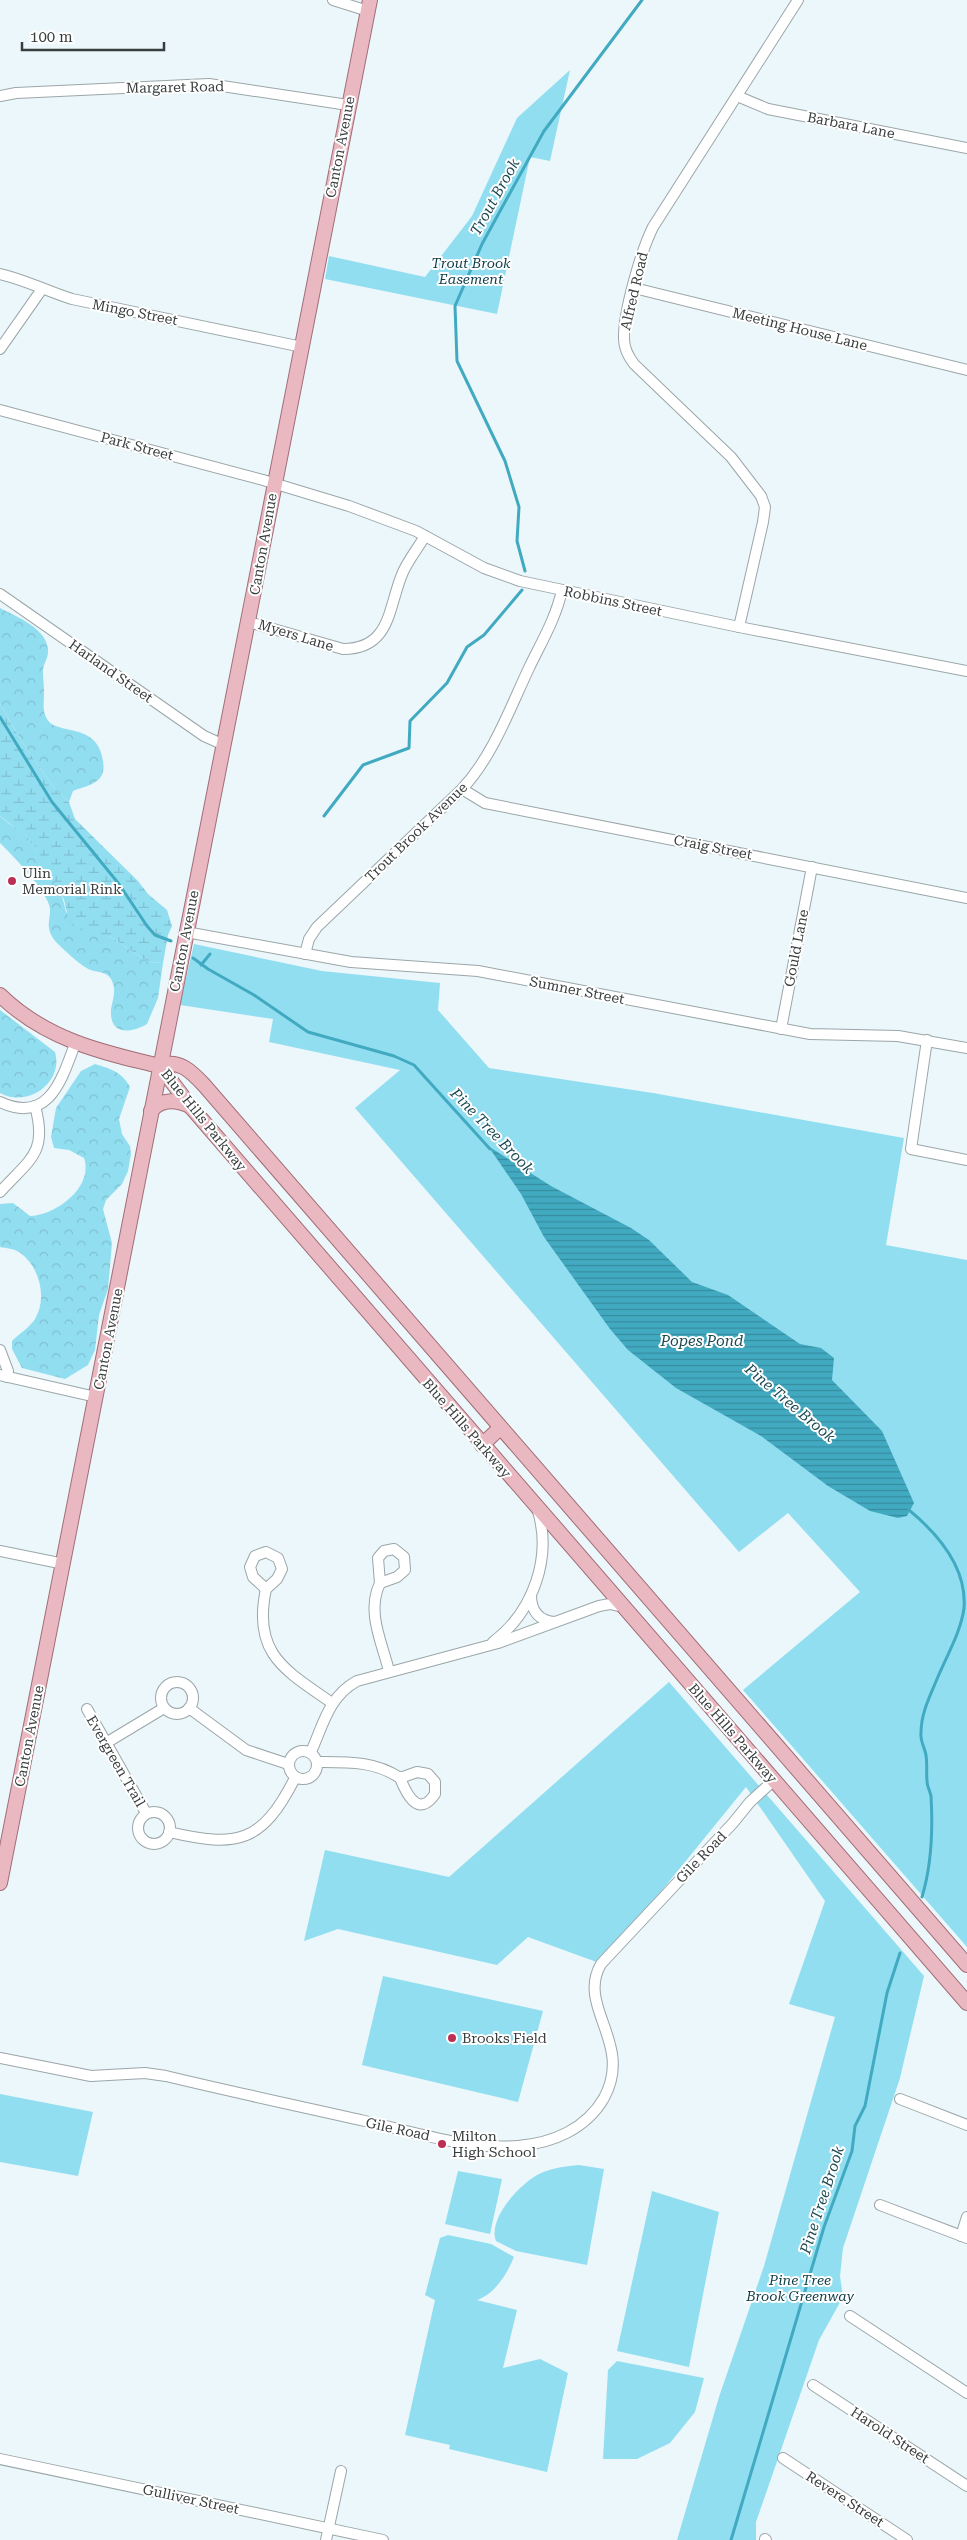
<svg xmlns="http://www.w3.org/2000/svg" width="967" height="2540" font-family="'Roboto Serif',serif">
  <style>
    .forest { fill: url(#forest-crowns) }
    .wetland { fill: url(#wetland-marsh) }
    .park { fill: #92def1 }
    .water { fill: url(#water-rules) }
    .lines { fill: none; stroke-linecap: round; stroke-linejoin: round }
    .stream { stroke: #41aac1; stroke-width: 3 }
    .minor-casing { stroke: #9ba6a9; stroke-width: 12 }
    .major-casing { stroke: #a26e77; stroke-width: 16 }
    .minor { stroke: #fff; stroke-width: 10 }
    .major { stroke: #e9b8c0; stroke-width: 14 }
    .poi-dot { fill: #bd2e55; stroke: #fff; stroke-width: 2 }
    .labels { text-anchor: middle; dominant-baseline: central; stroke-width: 4; stroke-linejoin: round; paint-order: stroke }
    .street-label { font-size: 14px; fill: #383d3e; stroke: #fff }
    .park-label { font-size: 14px; font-style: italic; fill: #0d3d47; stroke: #fff }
    .poi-label { font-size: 14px; fill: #383d3e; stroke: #fff; text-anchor: start }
    .water-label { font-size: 15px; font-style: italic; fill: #1c4a54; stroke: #fff }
  </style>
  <defs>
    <pattern id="forest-crowns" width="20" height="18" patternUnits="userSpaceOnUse" patternTransform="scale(1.25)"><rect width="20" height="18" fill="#92def1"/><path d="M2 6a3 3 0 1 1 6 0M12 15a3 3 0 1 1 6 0" fill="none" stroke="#7fbfd0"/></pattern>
    <pattern id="wetland-marsh" width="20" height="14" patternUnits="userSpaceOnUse" patternTransform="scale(1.25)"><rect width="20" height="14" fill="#92def1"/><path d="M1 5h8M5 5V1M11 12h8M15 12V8" fill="none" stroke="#7fbfd0"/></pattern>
    <pattern id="water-rules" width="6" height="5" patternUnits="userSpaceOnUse" patternTransform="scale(1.25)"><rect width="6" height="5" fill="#41aac1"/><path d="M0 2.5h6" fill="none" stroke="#378c9e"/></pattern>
  </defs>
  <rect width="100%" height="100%" fill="#ebf7fa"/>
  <!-- forest -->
  <g class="forest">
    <path d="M0,608C17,617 49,629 48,652C48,659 43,664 43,671C43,678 44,686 44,693C44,702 42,711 47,719C56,736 98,721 103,761C107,784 88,785 73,791L69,802L55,789L24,745L0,704Z"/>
    <path d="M0,816C8,824 18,828 25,835C42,850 63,891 66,912L95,932L111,937L148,962L163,963L158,998L147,1024C130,1034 109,1035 111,1009C113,998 117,990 111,979C106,971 99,973 91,970C83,968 64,950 58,944C40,925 55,918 48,902C40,884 14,857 0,843Z"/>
    <path d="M0,1010L55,1052C64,1083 27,1108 0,1093Z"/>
    <path d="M95,1064C111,1069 122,1072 130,1087L119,1119L122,1134L130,1146L131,1154L128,1171L122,1184L106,1200L103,1209L112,1243L108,1289L99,1315L95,1350L88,1365L65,1379L22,1368L12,1349V1341C19,1334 30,1327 35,1319C48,1298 39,1265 19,1252C14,1249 6,1248 0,1247V1204L13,1203L30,1216C56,1215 94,1187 84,1158L69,1150L54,1148L51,1137L56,1108L81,1071Z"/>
  </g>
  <!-- wetland -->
  <path class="wetland" d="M0,704L24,745L55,789L69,802L75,819L138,881L148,894L167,910L172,926L168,935L163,963L148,962L111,937L75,929L69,921L64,900L37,849L26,836L0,816Z"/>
  <!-- park -->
  <g class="park">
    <path d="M570,70L550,161L530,157L497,314L325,279L329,256L425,277L472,216L517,118Z"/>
    <path d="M194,944L322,971L440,983L438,1010L489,1068L653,1093L904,1138L886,1245L967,1260V1947L743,1690L860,1592L788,1513L739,1552L355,1108L400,1070L269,1042L273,1019L180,1005Z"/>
    <path d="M669,1682L924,1976L900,2078L843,2248L840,2276L843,2297L819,2340L756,2522V2540H677L719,2397L764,2266L835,2017L789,2004L825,1901L746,1787L602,1964L528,1937L497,1965L338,1929L304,1941L325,1850L449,1877Z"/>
    <path d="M383,1976L543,2011L518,2102L362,2065Z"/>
    <path d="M0,2094L93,2112L78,2176L0,2162Z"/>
    <path d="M579,2165L604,2169L587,2265L516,2251L496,2241C487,2219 521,2182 541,2173C553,2168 566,2166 579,2165Z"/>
    <path d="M458,2171L502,2179L490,2234L445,2224Z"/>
    <path d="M652,2191L719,2212L689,2367L617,2351Z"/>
    <path d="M448,2235L491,2244L514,2257C507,2274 495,2294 477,2300L517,2310L503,2368L540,2359L568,2373L547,2472L449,2449L450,2445L405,2435L435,2300L425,2295L440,2238Z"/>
    <path d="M617,2361L704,2378L695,2412L670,2443L637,2459H603L608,2370Z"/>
  </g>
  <!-- water -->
  <path class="water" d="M488,1146L551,1186L631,1228L649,1240L692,1282L728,1295L800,1344L821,1348L834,1358L832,1380L882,1431L914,1503L907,1516L898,1518L870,1511L828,1486L761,1436L676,1388L628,1350L610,1329L544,1237L521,1194Z"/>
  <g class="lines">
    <!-- stream -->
    <g class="stream">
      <path d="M525,571L517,541L519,507L505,461L457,361L455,306L482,244L544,131L642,0"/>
      <path d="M0,717L52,802L119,884L147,926L155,935L171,941"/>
      <path d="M324,816L363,765L409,748L410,721L447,683L467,647L484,635L522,590"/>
      <path d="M193,958L208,969L254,995L308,1032L394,1056L414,1065L490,1149"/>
      <path d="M201,965L210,954"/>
      <path d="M909,1510C938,1534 967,1568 964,1608C961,1632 946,1657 937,1679C930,1696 921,1713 921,1733C920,1740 923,1744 925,1751C928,1760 926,1771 927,1781C927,1786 930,1791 931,1796C933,1830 932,1864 922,1897"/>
      <path d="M731,2540L824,2227L852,2151L855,2126L865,2106L887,1993L900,1953"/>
    </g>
    <defs>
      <g id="minor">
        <path d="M333,0L368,11"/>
        <path d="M0,96L16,93L209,84L348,105"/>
        <path d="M737,96L768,109L967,148"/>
        <path d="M0,274C26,280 47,291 72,299L302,347"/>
        <path d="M634,288L967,370"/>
        <path d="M0,349L42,289"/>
        <path d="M0,410L263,480L349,506L416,531L484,568L520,581L739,627L967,671"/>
        <path d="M0,594L204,736L224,745"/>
        <path d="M249,622L343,649C392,649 388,606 403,572C409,559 418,548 425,536"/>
        <path d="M739,627L763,522L765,507L761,496L731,457L634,364C628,356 624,349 624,339C623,313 641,251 653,227L798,0"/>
        <path d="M462,789L485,803L967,898"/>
        <path d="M186,932L351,962L478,971L810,1034L898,1036L967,1048"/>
        <path d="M305,954L309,939L317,927L462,789C493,756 510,708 529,668C541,643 556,618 562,590"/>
        <path d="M781,1029L812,867"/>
        <path d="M927,1040L911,1149L967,1160"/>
        <path d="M0,1102C49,1125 62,1079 75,1044"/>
        <path d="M0,1192C30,1159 48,1153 35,1106"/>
        <path d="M0,1350L8,1371L7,1377"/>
        <path d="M0,1375L96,1397"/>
        <path d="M394,1549L404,1557L405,1570L397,1577L380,1583L378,1558L384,1551Z"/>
        <path d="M0,1551L64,1564"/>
        <path d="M266,1552L278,1558L282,1569L277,1579L266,1589L253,1577L250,1567L255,1556Z"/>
        <path d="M380,1583C366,1612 382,1642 389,1671"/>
        <path d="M266,1589C252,1654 285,1670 332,1703"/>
        <path d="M531,1595C531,1611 539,1621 555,1622"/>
        <path d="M493,1642C533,1612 553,1557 537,1508"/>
        <circle cx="177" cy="1698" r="16"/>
        <path d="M189,1708L246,1750L288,1764"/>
        <path d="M87,1709L146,1813"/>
        <path d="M106,1743L164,1708"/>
        <circle cx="303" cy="1765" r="14"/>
        <path d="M311,1752C323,1725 329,1696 357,1681L498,1643L599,1606L610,1604L623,1607"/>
        <path d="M318,1762C348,1762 375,1761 400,1778C406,1793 418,1819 435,1794V1782L428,1774L417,1772L400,1778"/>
        <circle cx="154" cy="1828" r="16"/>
        <path d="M169,1832C238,1848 262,1843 295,1778"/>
        <path d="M0,2058L91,2076L145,2073L166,2076C232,2092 299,2106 365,2121C414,2132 468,2150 518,2146C553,2143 586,2129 604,2098C634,2043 576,2007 601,1964L733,1823L750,1802L774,1780"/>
        <path d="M900,2099L967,2125"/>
        <path d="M880,2205L967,2238"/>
        <path d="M961,2236L967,2217"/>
        <path d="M850,2316L967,2393"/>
        <path d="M813,2385L967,2486"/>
        <path d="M783,2458L907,2540"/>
        <path d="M0,2459L383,2540"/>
        <path d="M765,2539L766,2540"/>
        <path d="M326,2540L341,2471"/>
      </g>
      <g id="major">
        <path d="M0,995C45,1039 100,1052 160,1066"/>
        <path d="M160,1066L190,1106L967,2003"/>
        <path d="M160,1066C178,1058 192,1072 204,1085L967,1965"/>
        <path d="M151,1111C161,1098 177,1100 190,1106"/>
        <path d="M482,1445L500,1428"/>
        <path d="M0,1883L370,0"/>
      </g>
    </defs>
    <!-- minor casing -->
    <use href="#minor" class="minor-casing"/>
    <!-- major casing -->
    <use href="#major" class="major-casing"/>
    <!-- minor -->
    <use href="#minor" class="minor"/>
    <!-- major -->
    <use href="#major" class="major"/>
  </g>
  <!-- markers -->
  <g class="poi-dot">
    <circle cx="12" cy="881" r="5"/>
    <circle cx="452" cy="2038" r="5"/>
    <circle cx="442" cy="2144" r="5"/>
  </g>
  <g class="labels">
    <!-- street labels -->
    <g class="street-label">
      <text transform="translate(175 87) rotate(-1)">Margaret Road</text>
      <text transform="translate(851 125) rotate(11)">Barbara Lane</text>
      <text transform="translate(340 147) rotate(-79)">Canton Avenue</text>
      <text transform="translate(634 291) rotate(-77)">Alfred Road</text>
      <text transform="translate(135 312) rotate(11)">Mingo Street</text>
      <text transform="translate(800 329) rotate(14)">Meeting House Lane</text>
      <text transform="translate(137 446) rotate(15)">Park Street</text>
      <text transform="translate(263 544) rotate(-80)">Canton Avenue</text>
      <text transform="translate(613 601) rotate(12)">Robbins Street</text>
      <text transform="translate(296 635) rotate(17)">Myers Lane</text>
      <text transform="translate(111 671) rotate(35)">Harland Street</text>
      <text transform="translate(416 832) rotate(-44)">Trout Brook Avenue</text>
      <text transform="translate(713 847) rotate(11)">Craig Street</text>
      <text transform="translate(184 941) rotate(-79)">Canton Avenue</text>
      <text transform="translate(796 948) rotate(-79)">Gould Lane</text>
      <text transform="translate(577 990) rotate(11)">Sumner Street</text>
      <text transform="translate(204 1120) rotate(51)">Blue Hills Parkway</text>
      <text transform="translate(108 1339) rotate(-79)">Canton Avenue</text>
      <text transform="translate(467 1428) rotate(49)">Blue Hills Parkway</text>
      <text transform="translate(733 1733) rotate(49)">Blue Hills Parkway</text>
      <text transform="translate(29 1736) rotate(-79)">Canton Avenue</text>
      <text transform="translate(116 1761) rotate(60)">Evergreen Trail</text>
      <text transform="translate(701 1857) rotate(-46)">Gile Road</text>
      <text transform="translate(398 2129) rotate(12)">Gile Road</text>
      <text transform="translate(890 2435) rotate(33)">Harold Street</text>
      <text transform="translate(191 2499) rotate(12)">Gulliver Street</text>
      <text transform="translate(845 2499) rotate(33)">Revere Street</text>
    </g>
    <!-- park labels -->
    <g class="park-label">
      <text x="471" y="263">Trout Brook<tspan x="471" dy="16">Easement</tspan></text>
      <text x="800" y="2280">Pine Tree<tspan x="800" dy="16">Brook Greenway</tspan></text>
    </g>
    <!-- poi labels -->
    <g class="poi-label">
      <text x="22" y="873">Ulin<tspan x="22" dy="16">Memorial Rink</tspan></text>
      <text x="462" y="2038">Brooks Field</text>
      <text x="452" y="2136">Milton<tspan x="452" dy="16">High School</tspan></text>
    </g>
    <!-- water labels -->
    <g class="water-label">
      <text transform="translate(495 197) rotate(-61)">Trout Brook</text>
      <text transform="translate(492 1131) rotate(46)">Pine Tree Brook</text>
      <text x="702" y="1341">Popes Pond</text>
      <text transform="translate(790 1403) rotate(40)">Pine Tree Brook</text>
      <text transform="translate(822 2200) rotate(-72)">Pine Tree Brook</text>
    </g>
  </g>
  <!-- scale -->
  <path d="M22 42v8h142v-8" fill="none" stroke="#383d3e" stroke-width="2.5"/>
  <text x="30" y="42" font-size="15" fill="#383d3e" stroke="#ffffff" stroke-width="4" paint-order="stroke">100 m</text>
</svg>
